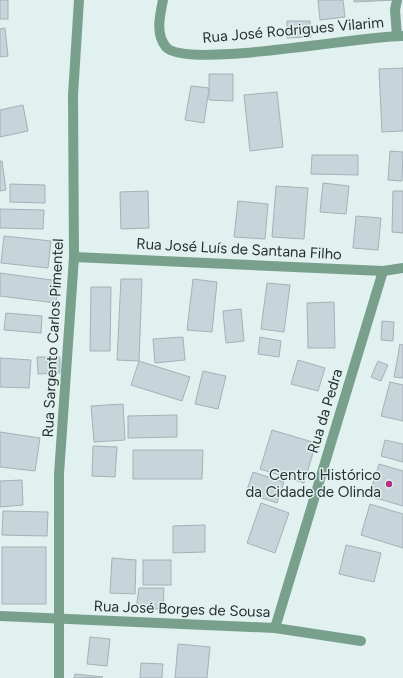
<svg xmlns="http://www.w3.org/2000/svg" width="403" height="678" font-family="Figtree,sans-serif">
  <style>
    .building { fill: #c7d4da; stroke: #a4b1b7 }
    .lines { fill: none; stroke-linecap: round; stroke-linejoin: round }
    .pedestrian { stroke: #79a08d; stroke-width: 10 }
    .minor { stroke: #79a08d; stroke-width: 10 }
    .poi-dot { fill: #b33380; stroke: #e1f1f0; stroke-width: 1.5 }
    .labels { text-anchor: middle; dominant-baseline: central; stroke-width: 3; stroke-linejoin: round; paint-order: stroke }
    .street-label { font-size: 15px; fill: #292f2f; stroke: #e1f1f0 }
    .poi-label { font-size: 15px; fill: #292f2f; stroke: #e1f1f0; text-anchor: end }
  </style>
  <rect width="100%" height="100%" fill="#e1f1f0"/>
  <!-- building -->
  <g class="building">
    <rect x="0" y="0" width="8" height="19"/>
    <path d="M318,0H343L345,17L320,20Z"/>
    <path d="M354,0H395L354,2Z"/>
    <path d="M287,21H310L311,37L287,38Z"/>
    <path d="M5,28L8,56L0,57V29Z"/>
    <path d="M403,68V131L382,132L379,69Z"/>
    <path d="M209,74H233V101L209,100Z"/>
    <path d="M191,86L209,88L204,123L185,120Z"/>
    <path d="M277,92L283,147L250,151L244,95Z"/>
    <path d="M23,105L28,131L0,137V110Z"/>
    <path d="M390,151L403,152L402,181L388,180Z"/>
    <path d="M312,155H358V175L311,174Z"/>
    <path d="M0,161H2L6,190L0,191Z"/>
    <path d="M323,183L349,186L346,214L320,212Z"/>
    <path d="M10,184L45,185V203L10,202Z"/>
    <path d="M276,186L308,188L304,239L272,237Z"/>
    <path d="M148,191L149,228L121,229L120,192Z"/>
    <path d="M393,191H403V233L392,232Z"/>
    <path d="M238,201L268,204L265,239L234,237Z"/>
    <path d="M0,209L44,210L43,229L0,228Z"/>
    <path d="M356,216L381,218L378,250L353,248Z"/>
    <path d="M4,236L51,241L48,268L1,263Z"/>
    <path d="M0,273L59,281L56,303L0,296Z"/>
    <path d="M121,279H142L139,361L117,360Z"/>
    <path d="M193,279L217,282L212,332L187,330Z"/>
    <path d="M267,283L290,285L284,332L261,329Z"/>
    <path d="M91,287H111L110,351H90Z"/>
    <path d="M334,302L335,348H308L307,303Z"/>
    <path d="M241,309L244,341L226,343L223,311Z"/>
    <path d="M6,313L42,316L41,333L4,330Z"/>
    <path d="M382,321L394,322L393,341L381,340Z"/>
    <path d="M183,337L185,360L155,363L153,339Z"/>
    <path d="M260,337L281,341L279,357L258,354Z"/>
    <path d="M400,344L403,345V378L394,377Z"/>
    <path d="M37,357H60V373L38,374Z"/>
    <path d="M0,358L31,360L29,388L0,387Z"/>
    <path d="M298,360L325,368L318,391L291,384Z"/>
    <path d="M139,361L190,377L182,401L131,385Z"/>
    <path d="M378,361L388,365L381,381L371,377Z"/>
    <path d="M203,371L226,376L218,409L195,404Z"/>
    <path d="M390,382L403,385V421L381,416Z"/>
    <path d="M123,404L125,440L94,442L91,406Z"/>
    <path d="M177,415V437L128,438V416Z"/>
    <path d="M272,430L316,443L304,483L260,469Z"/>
    <path d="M0,432L40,438L35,471L0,467Z"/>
    <path d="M385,440L403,444V462L381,456Z"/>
    <path d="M93,446L117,447L115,477L92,476Z"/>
    <path d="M133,450H203L202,479H133Z"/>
    <path d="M379,464L403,471V506L369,496Z"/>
    <path d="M253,472L284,482L277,503L246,493Z"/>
    <path d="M22,480L23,505L0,507V481Z"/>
    <path d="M261,503L289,513L275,553L247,543Z"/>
    <path d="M370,504L403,514V548L361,535Z"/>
    <path d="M3,511L48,512L47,536L2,535Z"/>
    <path d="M205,525V552L173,553V526Z"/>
    <path d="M346,545L381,553L374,582L339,574Z"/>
    <rect x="2" y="547" width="44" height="57"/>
    <path d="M112,558L136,560L135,594L110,593Z"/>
    <rect x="143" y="560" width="28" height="25"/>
    <path d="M139,588H164L163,609H136Z"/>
    <path d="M90,637L110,639L107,666L87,664Z"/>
    <path d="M178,644L210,647L207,678H175Z"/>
    <path d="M141,663L163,664L162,678H140Z"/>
    <path d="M75,674L103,677L74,678Z"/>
  </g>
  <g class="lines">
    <!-- pedestrian -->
    <path class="pedestrian" d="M73,95L79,0"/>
    <!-- minor -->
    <g class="minor">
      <path d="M163,0C160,15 155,34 166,47C186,70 365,35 403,36"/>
      <path d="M397,0L395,10L397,36"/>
      <path d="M74,257L383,271L403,268"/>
      <path d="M0,616L275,628L361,641"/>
      <path d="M275,628L383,271"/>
      <path d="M59,678V474L74,257L73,95"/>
    </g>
  </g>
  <!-- markers -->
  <circle class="poi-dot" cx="389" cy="484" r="4"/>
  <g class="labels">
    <!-- street labels -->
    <g class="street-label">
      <text transform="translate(293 30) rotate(-5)">Rua José Rodrigues Vilarim</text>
      <text transform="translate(239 249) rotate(3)">Rua José Luís de Santana Filho</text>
      <text transform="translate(53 338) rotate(-87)">Rua Sargento Carlos Pimentel</text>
      <text transform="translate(325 411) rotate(-73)">Rua da Pedra</text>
      <text transform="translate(182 609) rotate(2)">Rua José Borges de Sousa</text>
    </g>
    <!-- poi labels -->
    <g class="poi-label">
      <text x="381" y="475">Centro Histórico<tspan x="381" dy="17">da Cidade de Olinda</tspan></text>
    </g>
  </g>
</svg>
